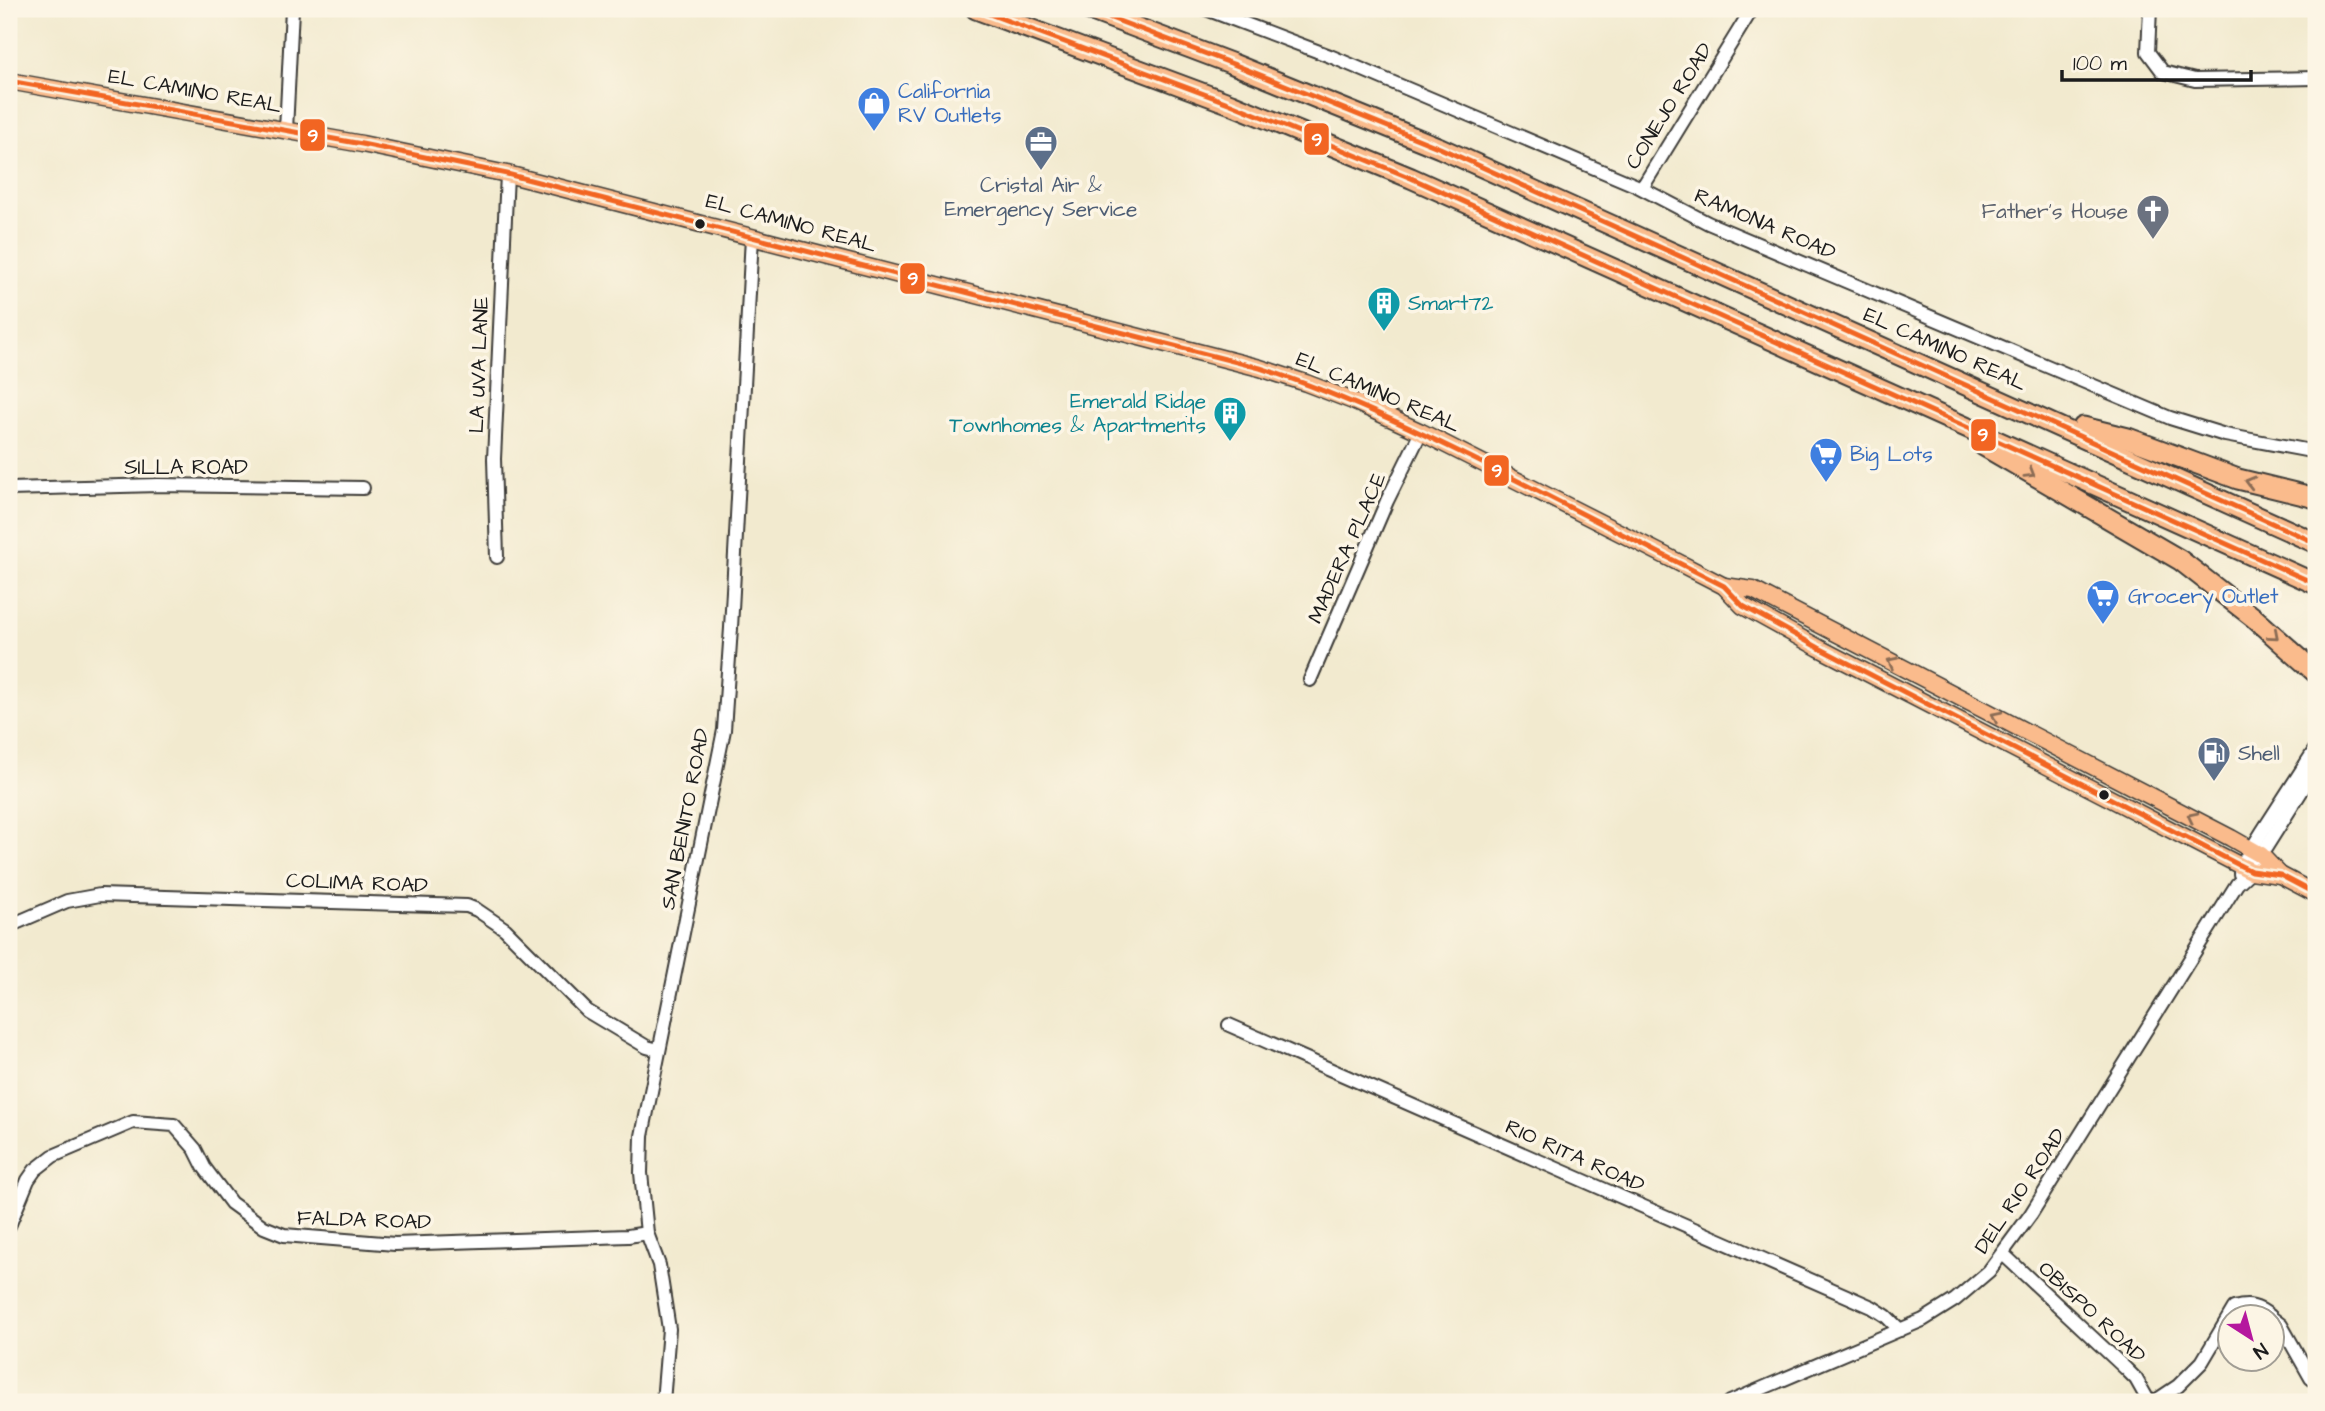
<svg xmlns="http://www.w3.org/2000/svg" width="2325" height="1411" font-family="'Architects Daughter',sans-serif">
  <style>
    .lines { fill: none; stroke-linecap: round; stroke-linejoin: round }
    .minor-casing { stroke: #3c3b37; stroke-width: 16 }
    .major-casing { stroke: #3c3b37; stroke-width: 19 }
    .highway-casing { stroke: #3c3b37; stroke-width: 23 }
    .minor { stroke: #fff; stroke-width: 12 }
    .major { stroke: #fabb8c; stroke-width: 16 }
    .highway { stroke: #fabb8c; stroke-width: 19 }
    .bus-1-casing { stroke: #fcf5e5; stroke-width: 10 }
    .bus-1 { stroke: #f26522; stroke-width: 5 }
    .oneway { stroke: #8b6c54 }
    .bus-dot { fill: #1c1c1c; stroke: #fcf5e5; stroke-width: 2.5 }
    .labels { text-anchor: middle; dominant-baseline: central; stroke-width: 7; stroke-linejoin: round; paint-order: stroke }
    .street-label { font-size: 21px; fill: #1c1c1c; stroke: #fcf5e5 }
    .shop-label { font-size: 21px; fill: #366cbe; stroke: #fcf5e5; text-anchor: start }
    .service-label { font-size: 21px; fill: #4e5e75; stroke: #fcf5e5 }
    .worship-label { font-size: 21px; fill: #5b616d; stroke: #fcf5e5; text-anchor: end }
    .culture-label { font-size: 21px; fill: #0d838f; stroke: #fcf5e5; text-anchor: start }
    .line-badge { stroke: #fcf5e5; stroke-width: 2.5 }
    .badge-label { font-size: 19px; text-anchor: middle; font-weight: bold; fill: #fff }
  </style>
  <rect width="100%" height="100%" fill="#fcf5e5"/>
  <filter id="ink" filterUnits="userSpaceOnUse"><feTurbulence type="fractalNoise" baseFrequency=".0143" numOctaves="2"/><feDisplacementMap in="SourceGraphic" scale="14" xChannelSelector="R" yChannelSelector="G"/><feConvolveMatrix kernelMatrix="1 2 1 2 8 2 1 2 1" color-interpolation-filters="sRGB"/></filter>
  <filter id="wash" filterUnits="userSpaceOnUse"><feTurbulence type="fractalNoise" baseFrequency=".00686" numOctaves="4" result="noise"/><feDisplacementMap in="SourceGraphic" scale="28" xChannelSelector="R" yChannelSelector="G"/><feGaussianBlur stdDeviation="1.57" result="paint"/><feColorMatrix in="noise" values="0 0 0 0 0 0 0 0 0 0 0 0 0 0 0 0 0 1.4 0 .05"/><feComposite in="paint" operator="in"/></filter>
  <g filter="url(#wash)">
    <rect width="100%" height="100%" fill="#f2eacf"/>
  </g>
  <g filter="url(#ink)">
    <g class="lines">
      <defs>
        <g id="minor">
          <path d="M1206,9L1330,56L1637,186L1708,223L2170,418L2225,435L2316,452"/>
          <path d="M2150,9L2148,52L2163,72L2195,80L2316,78"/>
          <path d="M286,130L292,9"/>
          <path d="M1642,188L1752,9"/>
          <path d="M9,489L158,485L363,488"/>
          <path d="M497,557L494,459L507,174"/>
          <path d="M1310,680L1387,501L1421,432"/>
          <path d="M2240,874L2241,866L2262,832L2316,748"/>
          <path d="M9,926L67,901L100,895L467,906L477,910L505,929L587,1011L647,1047L658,1050"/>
          <path d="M1229,1025L1872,1307L1886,1316L1900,1330"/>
          <path d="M9,1226L28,1180L35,1170L53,1156L133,1122L174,1125L195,1149L204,1167L231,1203L264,1227L284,1235L395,1244L628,1236L647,1233"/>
          <path d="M2003,1254L2126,1369L2136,1379L2149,1402"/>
          <path d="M2272,1318L2281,1325L2311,1378L2316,1382"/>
          <path d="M663,1402L669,1329L659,1265L647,1233L641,1173L642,1136L724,730L731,628L752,237"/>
          <path d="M1730,1402L1923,1320L1955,1300L1989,1271L2031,1214L2237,884L2251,871L2316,768"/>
          <path d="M2154,1402L2178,1386L2202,1362L2234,1308C2249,1304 2258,1306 2270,1316"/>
        </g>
        <g id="major">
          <path d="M9,81L362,144L507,174L1116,331L1260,368L1306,383L1353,401L1421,432L1662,554L1724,586L1743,606L1819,648L2241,866L2251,871L2280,875L2316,894"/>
          <path d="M1724,586L1753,590L2231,838L2261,855L2280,875"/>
        </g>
        <g id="highway">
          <path d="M976,9L1231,104L1411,178L2316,584"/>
          <path d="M1087,9L1233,64L1440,148L2316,543"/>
          <path d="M2083,427L2128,438L2238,479L2316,498"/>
          <path d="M1984,446L2180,560L2253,617L2316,673"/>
        </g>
      </defs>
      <!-- minor casing -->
      <use href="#minor" class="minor-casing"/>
      <!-- major casing -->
      <use href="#major" class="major-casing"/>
      <!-- highway casing -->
      <use href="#highway" class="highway-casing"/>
      <!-- minor -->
      <use href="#minor" class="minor"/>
      <!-- major -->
      <use href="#major" class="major"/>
      <!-- highway -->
      <use href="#highway" class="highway"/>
      <defs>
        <g id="bus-1">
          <path d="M976,9L1231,104L1411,178L2316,584"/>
          <path d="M1087,9L1233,64L1440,148L2316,543"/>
          <path d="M9,81L362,144L507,174L1260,368C1352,398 1437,440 1524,484C1591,518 1657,552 1724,586L1743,606L1819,648L2241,866L2251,871L2280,875L2316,894"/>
        </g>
      </defs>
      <!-- bus-1 casing -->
      <use href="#bus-1" class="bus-1-casing"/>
      <!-- bus-1 -->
      <use href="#bus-1" class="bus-1"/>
    </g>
    <!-- one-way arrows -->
    <defs><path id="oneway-chevron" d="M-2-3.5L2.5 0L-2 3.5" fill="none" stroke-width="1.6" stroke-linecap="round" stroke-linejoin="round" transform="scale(1.75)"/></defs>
    <g class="oneway">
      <use href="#oneway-chevron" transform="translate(2030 473) rotate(31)"/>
      <use href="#oneway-chevron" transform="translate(2250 482) rotate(-165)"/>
      <use href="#oneway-chevron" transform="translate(2274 635) rotate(41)"/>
      <use href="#oneway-chevron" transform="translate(1892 662) rotate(-153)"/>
      <use href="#oneway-chevron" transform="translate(1996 716) rotate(-153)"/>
      <use href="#oneway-chevron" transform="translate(2192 817) rotate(-153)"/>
    </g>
  </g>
  <!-- icons -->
  <defs>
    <symbol id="shop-pin" viewBox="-11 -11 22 30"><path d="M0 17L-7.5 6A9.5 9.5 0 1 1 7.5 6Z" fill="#3f7fe0" stroke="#fcf5e5"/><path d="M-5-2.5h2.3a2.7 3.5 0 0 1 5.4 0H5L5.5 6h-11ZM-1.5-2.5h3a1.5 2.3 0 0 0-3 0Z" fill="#fff"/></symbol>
    <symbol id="office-pin" viewBox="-11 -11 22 30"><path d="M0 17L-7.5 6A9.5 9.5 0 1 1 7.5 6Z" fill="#5c6f8a" stroke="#fcf5e5"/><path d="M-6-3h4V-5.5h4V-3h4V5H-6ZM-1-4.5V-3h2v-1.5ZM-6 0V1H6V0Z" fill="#fff"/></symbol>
    <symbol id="church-pin" viewBox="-11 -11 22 30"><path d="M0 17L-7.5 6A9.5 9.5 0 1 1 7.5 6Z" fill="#6b7280" stroke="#fcf5e5"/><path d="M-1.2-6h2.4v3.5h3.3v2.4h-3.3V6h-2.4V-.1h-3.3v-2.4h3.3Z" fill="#fff"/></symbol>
    <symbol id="building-pin" viewBox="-11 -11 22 30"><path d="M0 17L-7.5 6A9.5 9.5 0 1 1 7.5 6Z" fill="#0f9aa8" stroke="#fcf5e5"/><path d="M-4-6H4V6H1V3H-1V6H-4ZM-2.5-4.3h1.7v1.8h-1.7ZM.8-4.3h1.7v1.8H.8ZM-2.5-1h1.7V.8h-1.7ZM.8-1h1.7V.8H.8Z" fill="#fff"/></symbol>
    <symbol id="supermarket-pin" viewBox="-11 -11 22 30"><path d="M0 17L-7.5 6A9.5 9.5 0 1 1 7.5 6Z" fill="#3f7fe0" stroke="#fcf5e5"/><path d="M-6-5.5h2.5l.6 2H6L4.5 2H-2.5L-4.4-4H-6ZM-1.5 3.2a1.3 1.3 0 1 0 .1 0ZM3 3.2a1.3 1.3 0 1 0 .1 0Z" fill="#fff"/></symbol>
    <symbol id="fuel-pin" viewBox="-11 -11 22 30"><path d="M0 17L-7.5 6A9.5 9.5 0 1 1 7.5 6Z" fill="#5c6f8a" stroke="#fcf5e5"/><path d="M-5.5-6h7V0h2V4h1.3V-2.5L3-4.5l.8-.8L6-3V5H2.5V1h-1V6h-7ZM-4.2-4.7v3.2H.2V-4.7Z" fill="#fff"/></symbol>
  </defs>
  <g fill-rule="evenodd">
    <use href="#shop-pin" x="855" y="84" width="38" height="52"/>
    <use href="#office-pin" x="1022" y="123" width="38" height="52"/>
    <use href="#church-pin" x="2134" y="192" width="38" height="52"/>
    <use href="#building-pin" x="1365" y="284" width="38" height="52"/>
    <use href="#building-pin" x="1211" y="394" width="38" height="52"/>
    <use href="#supermarket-pin" x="1807" y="435" width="38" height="52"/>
    <use href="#supermarket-pin" x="2084" y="577" width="38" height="52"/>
    <use href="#fuel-pin" x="2195" y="734" width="38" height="52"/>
  </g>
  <!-- markers -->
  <g class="bus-dot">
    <circle cx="700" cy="224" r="6"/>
    <circle cx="2104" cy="795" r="6"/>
  </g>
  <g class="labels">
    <!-- street labels -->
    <g class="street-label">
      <text transform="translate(195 91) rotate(10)">EL CAMINO REAL</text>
      <text transform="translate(1669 106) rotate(-58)">CONEJO ROAD</text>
      <text transform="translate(791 223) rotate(15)">EL CAMINO REAL</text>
      <text transform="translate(1765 224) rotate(23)">RAMONA ROAD</text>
      <text transform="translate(1945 349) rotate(24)">EL CAMINO REAL</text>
      <text transform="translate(479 365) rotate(-88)">LA UVA LANE</text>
      <text transform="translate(1378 392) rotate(23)">EL CAMINO REAL</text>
      <text x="186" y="467">SILLA ROAD</text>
      <text transform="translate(1347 548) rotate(-66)">MADERA PLACE</text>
      <text transform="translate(685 819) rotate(-79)">SAN BENITO ROAD</text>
      <text transform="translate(357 883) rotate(2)">COLIMA ROAD</text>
      <text transform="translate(1575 1156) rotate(24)">RIO RITA ROAD</text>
      <text transform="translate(2020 1191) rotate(-56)">DEL RIO ROAD</text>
      <text transform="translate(364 1220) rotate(2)">FALDA ROAD</text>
      <text transform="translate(2092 1312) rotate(43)">OBISPO ROAD</text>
    </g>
    <!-- shop labels -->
    <g class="shop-label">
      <text x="898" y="91">California<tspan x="898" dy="24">RV Outlets</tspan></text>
      <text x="1850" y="454">Big Lots</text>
      <text x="2128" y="596">Grocery Outlet</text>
    </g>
    <!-- service labels -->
    <g class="service-label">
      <text x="1041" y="185">Cristal Air &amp;<tspan x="1041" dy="24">Emergency Service</tspan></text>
      <text x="2238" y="753" text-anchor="start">Shell</text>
    </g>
    <!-- worship labels -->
    <g class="worship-label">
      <text x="2128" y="211">Father's House</text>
    </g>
    <!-- culture labels -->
    <g class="culture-label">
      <text x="1408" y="303">Smart72</text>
      <text x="1206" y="401" text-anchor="end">Emerald Ridge<tspan x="1206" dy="24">Townhomes &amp; Apartments</tspan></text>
    </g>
  </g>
  <g class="line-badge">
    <rect x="299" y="118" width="27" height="34" rx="7" fill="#f26522"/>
    <rect x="1303" y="122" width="27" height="34" rx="7" fill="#f26522"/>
    <rect x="899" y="262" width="27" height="33" rx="7" fill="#f26522"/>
    <rect x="1970" y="418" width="27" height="34" rx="7" fill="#f26522"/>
    <rect x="1483" y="454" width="27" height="33" rx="7" fill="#f26522"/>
  </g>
  <g class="badge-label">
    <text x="313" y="142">9</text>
    <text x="1317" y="146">9</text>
    <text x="913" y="285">9</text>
    <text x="1983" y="441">9</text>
    <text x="1497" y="477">9</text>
  </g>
  <!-- margin -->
  <rect width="2325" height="1411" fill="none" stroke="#fcf5e5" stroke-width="35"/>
  <!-- north arrow -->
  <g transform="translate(2251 1338) rotate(144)"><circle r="33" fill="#fcf5e5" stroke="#a29e95" stroke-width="2"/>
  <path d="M0-5L12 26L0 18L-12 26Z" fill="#b5179e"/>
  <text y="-10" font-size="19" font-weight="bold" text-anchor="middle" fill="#1c1c1c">N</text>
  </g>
  <!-- scale -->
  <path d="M2062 70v10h189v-10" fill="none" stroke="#1c1c1c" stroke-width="3.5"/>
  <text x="2073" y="70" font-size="21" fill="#1c1c1c" stroke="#fcf5e5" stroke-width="5" paint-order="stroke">100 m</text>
</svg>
